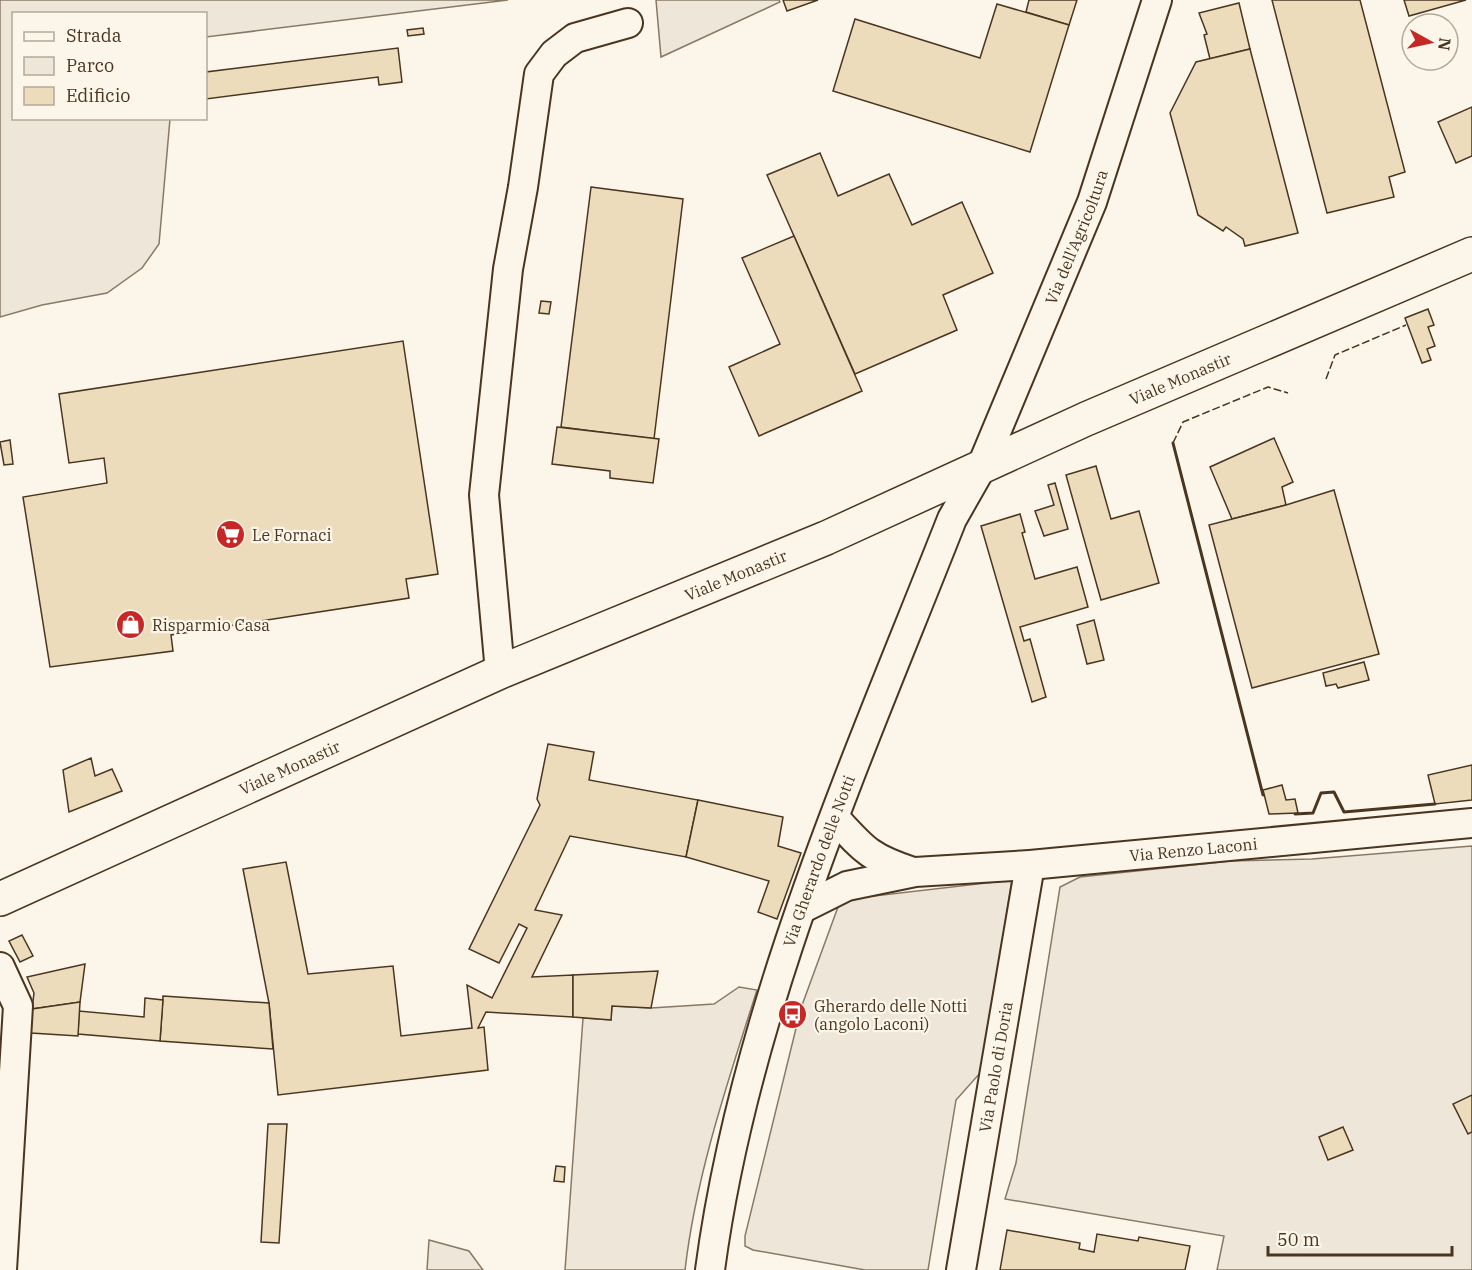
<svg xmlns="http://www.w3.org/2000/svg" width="1472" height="1270" font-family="'IBM Plex Serif',serif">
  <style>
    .green { fill: #ede6d9; stroke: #887966; stroke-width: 1.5 }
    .building { fill: #ecdcbc; stroke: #4a3520; stroke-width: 1.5 }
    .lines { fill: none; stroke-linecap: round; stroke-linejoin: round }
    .minor-casing { stroke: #4a3520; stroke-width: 32 }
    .major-casing { stroke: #4a3520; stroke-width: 36 }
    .minor { stroke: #fbf6e9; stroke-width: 28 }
    .major { stroke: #fbf6e9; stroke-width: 33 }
    .fence { stroke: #4a3520; stroke-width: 1.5; stroke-dasharray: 8 3; stroke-linecap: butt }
    .wall { stroke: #4a3520; stroke-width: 3 }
    .labels { text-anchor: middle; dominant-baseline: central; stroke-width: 4.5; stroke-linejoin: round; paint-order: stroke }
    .street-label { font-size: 16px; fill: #4a3520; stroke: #fbf6e9 }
    .poi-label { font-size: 16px; fill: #4a3520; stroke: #fbf6e9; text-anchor: start }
  </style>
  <rect width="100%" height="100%" fill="#fbf6e9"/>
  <!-- green -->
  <g class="green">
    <path d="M0,0H508L206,37V14H14V118L170,119L159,244L142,268L107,293L42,305L0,317Z"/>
    <path d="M656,0H779L780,2L661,57Z"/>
    <path d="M1472,846V1270H1217L1224,1236L1005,1199L1016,1163L1060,887L1080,877L1230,861L1312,859Z"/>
    <path d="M1012,880L981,1072L956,1100L928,1270H865L753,1250L745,1246V1236L801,1008L838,907L848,899Z"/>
    <path d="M739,987L757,990C728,1081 696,1175 685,1270H565L583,1018L611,1020L612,1006L651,1008L714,1004Z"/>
    <path d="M429,1240L469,1251L483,1270H427Z"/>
  </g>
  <!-- building -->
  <g class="building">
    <path d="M783,0H818L787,11Z"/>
    <path d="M1029,0H1077L1069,25L1026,12Z"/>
    <path d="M1272,0H1360L1405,172L1389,177L1394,197L1327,213Z"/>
    <path d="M1404,0H1466L1409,16Z"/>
    <path d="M1239,3L1250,49L1210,59L1204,35L1207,34L1199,13Z"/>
    <path d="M997,4L1069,25L1030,152L833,91L855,19L980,58Z"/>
    <path d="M423,28L424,34L408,36L407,30Z"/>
    <path d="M398,48L402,82L379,85L378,77L206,99V72Z"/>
    <path d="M1250,49L1298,233L1245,246L1243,239L1226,227L1223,231L1198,215L1170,113L1196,62Z"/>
    <path d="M1472,107V156L1456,163L1438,122Z"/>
    <path d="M820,153L838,196L889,174L912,225L962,202L993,273L943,295L957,330L855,374L767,175Z"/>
    <path d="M591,187L683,199L654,439L561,427Z"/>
    <path d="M794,236L862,391L759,436L729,367L780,344L742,258Z"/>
    <path d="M541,301L551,302L549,314L539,313Z"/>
    <path d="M1428,309L1434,325L1428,327L1435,346L1427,349L1431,360L1422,363L1405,318Z"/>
    <path d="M403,341L438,574L406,579L409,598L171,635L173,651L50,667L23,497L107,483L104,458L69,463L59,394Z"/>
    <path d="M557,427L659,439L653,483L610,478V471L552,464Z"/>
    <path d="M1274,438L1293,482L1282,487L1286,505L1232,519L1210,467Z"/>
    <path d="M10,440L13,464L4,465L0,442Z"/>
    <path d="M1096,466L1111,519L1139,511L1159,583L1101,600L1066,475Z"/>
    <path d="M1055,483L1068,529L1044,536L1035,511L1054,505L1048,485Z"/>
    <path d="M1334,490L1379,654L1252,688L1209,525L1286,505Z"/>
    <path d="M1020,514L1025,532L1022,533L1035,579L1077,567L1088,607L1020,627L1024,641L1030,639L1046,697L1032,702L981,526Z"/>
    <path d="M1094,620L1104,660L1087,664L1077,625Z"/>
    <path d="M1364,662L1369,680L1338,688L1336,684L1326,686L1323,673Z"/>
    <path d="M548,744L594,752L589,780L698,800L686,857L570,836L535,910L562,915L532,977L573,975V1017L486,1012L478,1028L484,1027L488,1070L278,1095L269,1003L243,869L286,862L308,974L393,966L401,1036L472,1028L467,985L492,998L527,928L519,924L499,963L469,949L540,805L537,799Z"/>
    <path d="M91,758L95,776L112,769L122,791L69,812L63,770Z"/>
    <path d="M1472,765V800L1435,804L1428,775Z"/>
    <path d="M1282,785L1286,800L1295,799L1298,813L1269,814L1263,790Z"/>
    <path d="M698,800L783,817L778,846L801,853L777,919L758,912L769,881L686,857Z"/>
    <path d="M22,935L33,956L20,962L9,941Z"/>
    <path d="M85,964L80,1002L32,1009L34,993L27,977Z"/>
    <path d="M658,971L651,1008L612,1006L611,1020L573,1017V975Z"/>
    <path d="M163,996L269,1003L273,1049L160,1041Z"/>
    <path d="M145,998L163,1000L160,1041L78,1034L79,1011L144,1017Z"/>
    <path d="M80,1002L78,1036L31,1033L32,1009Z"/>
    <path d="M1472,1095V1132L1468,1134L1453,1104Z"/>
    <path d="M268,1124H287L279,1243L261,1242Z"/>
    <path d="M1343,1127L1353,1150L1328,1160L1319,1137Z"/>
    <path d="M556,1166L565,1167L564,1182L554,1181Z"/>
    <path d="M1007,1230L1080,1243L1079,1249L1094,1252L1097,1234L1138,1241L1139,1237L1190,1246L1185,1270H1000Z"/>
  </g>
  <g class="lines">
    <defs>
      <g id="minor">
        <path d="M500,672L484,495L508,269L523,187L539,74L554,54L575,38L628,23"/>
        <path d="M835,818C864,850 870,858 913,872"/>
        <path id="s1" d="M803,908L847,886L915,872L1030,865L1472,823"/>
        <path d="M0,967L18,1006L2,1270"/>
        <path id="s2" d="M710,1270C745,1008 856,763 952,519L981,468L1092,202L1157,0"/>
        <path id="s3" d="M961,1270L1030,865"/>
      </g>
      <g id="major">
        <path id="s4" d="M0,899L500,672L826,538L1086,419L1472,254"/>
      </g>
    </defs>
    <!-- minor casing -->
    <use href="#minor" class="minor-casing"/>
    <!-- major casing -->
    <use href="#major" class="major-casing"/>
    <!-- minor -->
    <use href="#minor" class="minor"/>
    <!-- major -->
    <use href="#major" class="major"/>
    <!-- fence -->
    <g class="fence">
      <path d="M1326,379L1335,355L1406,325"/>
      <path d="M1173,443L1183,422L1268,387L1288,393"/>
    </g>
    <!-- wall -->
    <g class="wall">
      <path d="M1173,443L1263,795"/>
      <path d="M1295,814L1313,813L1321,793L1334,792L1344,812L1435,804"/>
    </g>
  </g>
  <!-- icons -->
  <defs>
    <symbol id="supermarket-disc" viewBox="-11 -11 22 22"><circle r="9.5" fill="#c62828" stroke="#fbf6e9"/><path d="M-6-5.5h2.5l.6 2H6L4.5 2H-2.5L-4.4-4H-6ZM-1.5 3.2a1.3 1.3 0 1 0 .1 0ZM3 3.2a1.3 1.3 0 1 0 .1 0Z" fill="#fff"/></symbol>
    <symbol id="shop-disc" viewBox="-11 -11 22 22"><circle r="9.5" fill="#c62828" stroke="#fbf6e9"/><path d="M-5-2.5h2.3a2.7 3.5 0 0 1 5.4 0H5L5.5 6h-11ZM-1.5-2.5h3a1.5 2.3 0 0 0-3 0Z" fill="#fff"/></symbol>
    <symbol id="bus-disc" viewBox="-11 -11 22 22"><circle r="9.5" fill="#c62828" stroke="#fbf6e9"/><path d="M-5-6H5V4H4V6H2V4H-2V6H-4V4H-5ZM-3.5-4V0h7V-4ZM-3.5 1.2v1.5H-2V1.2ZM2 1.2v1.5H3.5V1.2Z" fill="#fff"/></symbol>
  </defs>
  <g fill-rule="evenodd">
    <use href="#supermarket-disc" x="214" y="518" width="33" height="33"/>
    <use href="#shop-disc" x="114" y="608" width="33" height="33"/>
    <use href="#bus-disc" x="776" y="998" width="33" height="33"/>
  </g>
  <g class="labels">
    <!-- street labels -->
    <g class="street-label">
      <text stroke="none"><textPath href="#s2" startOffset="1100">Via dell'Agricoltura</textPath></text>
      <text stroke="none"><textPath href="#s4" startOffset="1290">Viale Monastir</textPath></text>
      <text stroke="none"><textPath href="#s4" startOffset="804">Viale Monastir</textPath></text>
      <text stroke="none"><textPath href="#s4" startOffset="318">Viale Monastir</textPath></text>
      <text stroke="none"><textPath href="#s1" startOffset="398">Via Renzo Laconi</textPath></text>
      <text stroke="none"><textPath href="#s2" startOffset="424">Via Gherardo delle Notti</textPath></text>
      <text stroke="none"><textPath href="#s3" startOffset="206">Via Paolo di Doria</textPath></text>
    </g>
    <!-- poi labels -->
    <g class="poi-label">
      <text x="252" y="535">Le Fornaci</text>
      <text x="152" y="625">Risparmio Casa</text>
      <text x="814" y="1006">Gherardo delle Notti<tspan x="814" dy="18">(angolo Laconi)</tspan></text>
    </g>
  </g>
  <!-- legend -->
  <rect x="12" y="12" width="195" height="108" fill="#fbf6e9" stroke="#b4a999" stroke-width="1.5"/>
  <rect x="24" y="32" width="30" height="9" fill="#fbf6e9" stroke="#b4a999" stroke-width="1.5"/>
  <text x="66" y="42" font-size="18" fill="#4a3520">Strada</text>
  <rect x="24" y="57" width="30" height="18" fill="#ede6d9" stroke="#b4a999" stroke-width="1.5"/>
  <text x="66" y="72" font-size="18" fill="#4a3520">Parco</text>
  <rect x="24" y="87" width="30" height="18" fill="#ecdcbc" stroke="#b4a999" stroke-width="1.5"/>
  <text x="66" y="102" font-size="18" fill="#4a3520">Edificio</text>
  <!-- north arrow -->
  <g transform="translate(1430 42) rotate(98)"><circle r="28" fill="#fbf6e9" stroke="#b4a999" stroke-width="1.5"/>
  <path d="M0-4.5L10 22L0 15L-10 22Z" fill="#c62828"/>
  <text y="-9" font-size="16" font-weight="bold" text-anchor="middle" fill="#4a3520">N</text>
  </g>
  <!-- scale -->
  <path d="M1268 1246v9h184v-9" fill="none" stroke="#4a3520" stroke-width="3"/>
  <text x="1277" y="1246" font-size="18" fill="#4a3520" stroke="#fbf6e9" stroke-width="4.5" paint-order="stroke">50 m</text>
</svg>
